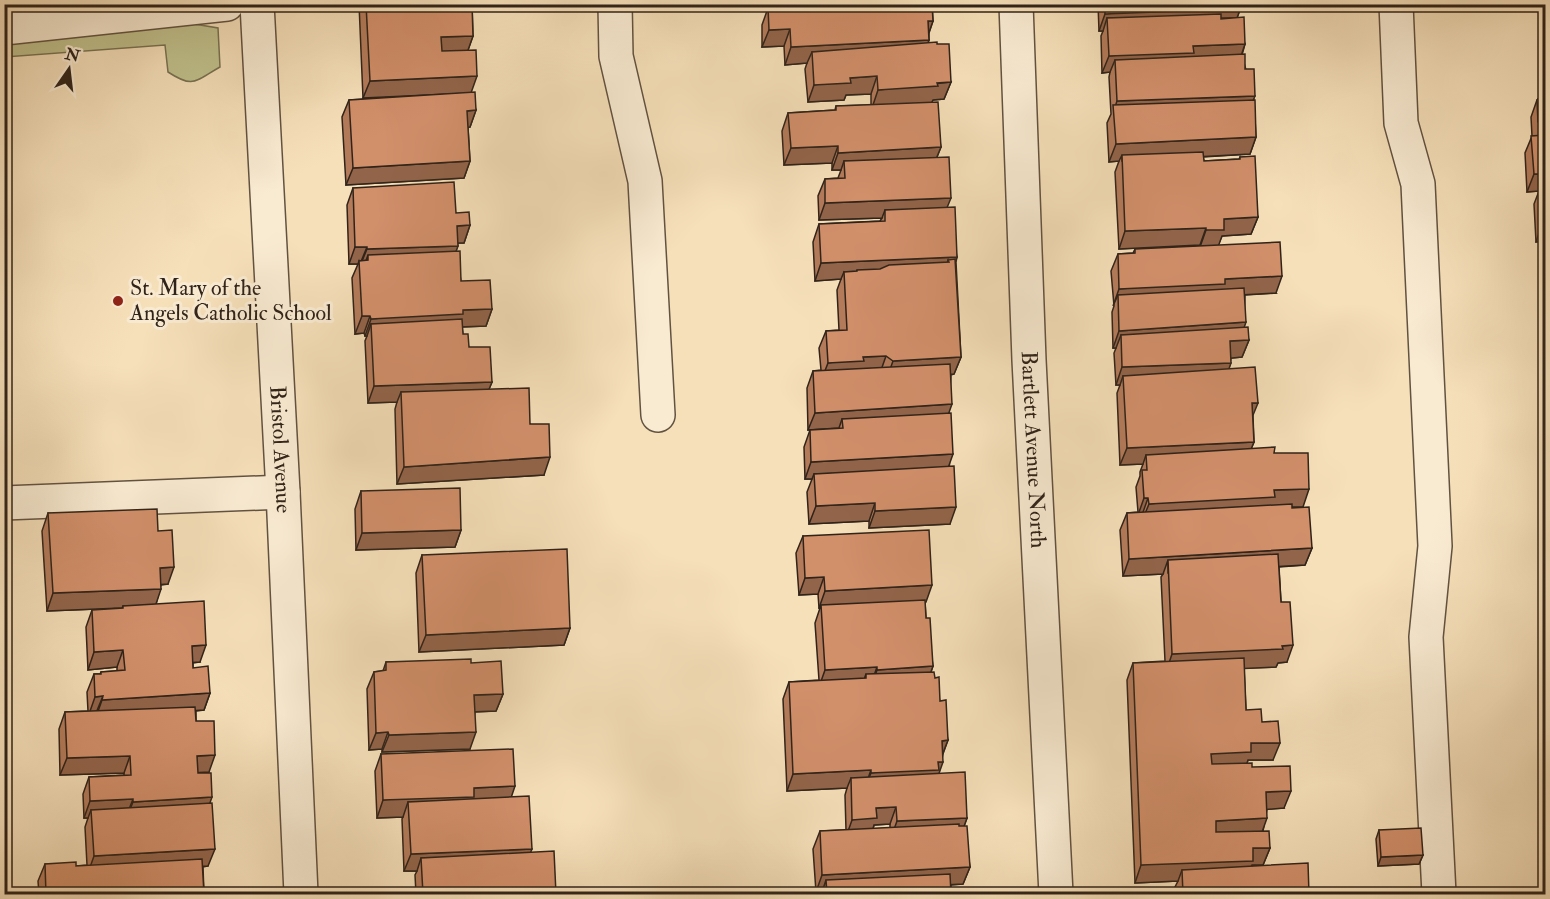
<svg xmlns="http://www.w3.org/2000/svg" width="1550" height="899" font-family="'IM FELL Double Pica',serif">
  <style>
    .green { fill: #c0c18d; stroke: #787253; stroke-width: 1.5 }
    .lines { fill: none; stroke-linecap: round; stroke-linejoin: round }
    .minor-casing { stroke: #625241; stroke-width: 36 }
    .minor { stroke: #f9ebd2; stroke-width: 33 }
    .wall { fill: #b47b5b; stroke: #302319; stroke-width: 1.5; fill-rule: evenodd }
    .shaded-wall { fill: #92644a; stroke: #302319; stroke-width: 1.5 }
    .building { fill: #d18f6a; stroke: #302319; stroke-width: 1.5 }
    .poi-dot { fill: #8f2418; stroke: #f9ebd2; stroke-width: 2 }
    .labels { text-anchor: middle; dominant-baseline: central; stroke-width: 6; stroke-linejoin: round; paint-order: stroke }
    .poi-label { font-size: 22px; fill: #302319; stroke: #f9ebd2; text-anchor: start }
    .street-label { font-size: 22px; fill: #302319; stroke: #f9ebd2 }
  </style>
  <rect width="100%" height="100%" fill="#f6e0ba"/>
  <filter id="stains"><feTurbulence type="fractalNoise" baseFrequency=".00333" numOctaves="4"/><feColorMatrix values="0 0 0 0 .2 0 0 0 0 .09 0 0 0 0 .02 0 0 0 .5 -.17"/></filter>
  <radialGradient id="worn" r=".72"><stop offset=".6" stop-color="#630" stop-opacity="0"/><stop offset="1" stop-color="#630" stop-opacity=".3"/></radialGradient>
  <!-- green -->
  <path class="green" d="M182,22L218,28L220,67C195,81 194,89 168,72L165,45L5,57V43Z"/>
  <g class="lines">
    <defs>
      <g id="minor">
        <path id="s1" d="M257,4L283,492L301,894"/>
        <path d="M615,4L616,56L645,181L658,415"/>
        <path id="s2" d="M1016,4L1029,360L1056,894"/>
        <path d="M1396,4L1401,123L1418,184L1435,546L1426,637L1439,894"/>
        <path d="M4,28L227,4"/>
        <path d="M4,503L283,492"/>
      </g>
    </defs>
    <!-- minor casing -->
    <use href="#minor" class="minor-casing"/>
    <!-- minor -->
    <use href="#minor" class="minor"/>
  </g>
  <!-- wall -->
  <g class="wall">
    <path d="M359,4H472L473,36L468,50L471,93L476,110L470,127H468L470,161L464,178L346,185L342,117L349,100L452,94L363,98Z"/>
    <path d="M782,4H932L933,21L929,33V40L928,43L937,44L951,82L944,99L933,100L932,102L941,147L937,157L957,257L956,262L961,357L954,374L951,375L949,413L950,524L869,528V521L809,524L807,492L812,479H805L804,447L810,430H808L807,388L813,371L821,370L819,348L826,331L839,330L837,290L841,279L815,281L813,242L819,224L880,221L882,218L819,220L818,196L825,179L838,178L841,170H832V163L784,165L782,131L788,113L835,110L836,106L871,105V94L846,95L844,100L808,102L805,69L807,63L785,65L784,46L762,47V25L768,8H783Z"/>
    <path d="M1098,4H1242L1237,18L1245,44L1242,55L1254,100L1256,137L1250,154L1203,157L1204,161L1239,159L1240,157L1258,217L1251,234L1222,236L1218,245L1276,293L1245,295L1244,327L1249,340L1242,357L1231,358L1229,369L1253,416L1254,442L1251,449L1274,453L1303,507H1292L1312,548L1305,565L1279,567L1281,602L1287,662L1278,663L1276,667L1244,668L1246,710L1262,722L1273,760H1248L1247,763L1252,767L1284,808L1267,809L1263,831L1270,848L1263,865H1252L1251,866L1309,894H1176L1175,887L1178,881L1135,883L1127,680L1133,663L1165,661L1161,577L1163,574L1123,576L1120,530L1127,513L1138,512L1136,487L1140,476V472L1143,464L1120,465L1117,393L1120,385H1116L1114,353L1116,348H1113L1112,312L1114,306L1111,271L1118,254L1133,253L1135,249L1200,246V245L1119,249L1115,172L1119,161L1109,162L1107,123L1111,114L1109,77L1110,72L1102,73L1101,36L1103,31H1099Z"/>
    <rect x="1540" y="4" width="5" height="16"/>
    <path d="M1545,92V241L1536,242L1534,204L1539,191L1527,192L1525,153L1532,136L1531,117L1537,100Z"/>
    <path d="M353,188L456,213L470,225L464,243H458L456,251L461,281L492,309L486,326L462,327L463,334L469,347L492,382L489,389L530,424L544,475L397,484L395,409L397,402L368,403L365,341L367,336H365L364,333L355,334L352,278L358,264H349L347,205Z"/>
    <path d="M361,491L461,530L455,547L356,550L355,509Z"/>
    <path d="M48,513L158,531L168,584L161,585L156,604L200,662L193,663V668L210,693L204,710L196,711V721L209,772L198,773L210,803L208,866L203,867L204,894H39L38,881L45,864L76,866L87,865L85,827L88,818H84L83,794L89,777L124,775V773L60,775L59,729L65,712L88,711L87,692L94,674H100L101,672L117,671V667L88,670L86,627L92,610L122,608L47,611L42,531Z"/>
    <path d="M803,536L926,602H925L926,618L933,666L931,672L935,678L948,740L943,754L939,773L967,818L964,826L970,867L963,884L951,885V894H821L822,892H816L813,849L820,831L846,830L845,795L847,788L787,791L783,699L789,682L819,680L815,623L820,608H819L818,594L799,595L796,553ZM890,824V828L873,829L874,825Z"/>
    <path d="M422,555L570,628L564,645L419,652L416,573Z"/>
    <path d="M386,662L471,663L503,694L496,711L475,712L470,749L382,752V749L369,750L367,689L374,672L383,671Z"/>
    <path d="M381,754L511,797L530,852L556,894H416L415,875L417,871H404L402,819L403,817L377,818L375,771Z"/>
    <path d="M1545,782V815L1544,816L1543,789Z"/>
    <path d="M1379,830L1423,855L1419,864L1378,866L1376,839Z"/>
  </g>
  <!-- shaded-wall -->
  <g class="shaded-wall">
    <path d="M4,4H10L9,8H4Z"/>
    <path d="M1188,4H1242L1237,18H1107L1103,31H1099L1105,14Z"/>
    <path d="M1545,6V20H1540Z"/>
    <path d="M928,21H933L927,38Z"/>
    <path d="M790,29L784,46L762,47L769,30Z"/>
    <path d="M473,36L467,53L434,54L441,37Z"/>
    <path d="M929,40L923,57L812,52L807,63L785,65L791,47Z"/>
    <path d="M1245,44L1239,62L1115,60L1110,72L1102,73L1109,56L1193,46Z"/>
    <path d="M477,76L471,93L363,98L370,81Z"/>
    <path d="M877,76L871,94L846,95L844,100L808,102L814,85L850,78Z"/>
    <path d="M951,82L944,99L933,100L931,104L872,108L878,90Z"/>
    <path d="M1255,96L1248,113L1114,110L1117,101Z"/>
    <path d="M476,110L470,127L461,128L467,111Z"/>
    <path d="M1256,137L1250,154L1122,161V155L1119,161L1109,162L1116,144Z"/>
    <path d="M838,146L832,163L784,165L791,148Z"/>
    <path d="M941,147L934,164L844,161L841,170H832L838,153Z"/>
    <path d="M470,161L464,178L346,185L353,168Z"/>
    <path d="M1534,174H1545V191L1541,186L1539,191L1527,192Z"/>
    <path d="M951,198L944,215L885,210L882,218L819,220L825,203Z"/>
    <path d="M1258,217L1251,234L1222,236L1218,247H1200L1206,230L1224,219Z"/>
    <path d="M1542,224H1545V241L1536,242Z"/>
    <path d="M470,225L464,243H451L457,226Z"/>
    <path d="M1206,228L1200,245L1119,249L1125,231Z"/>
    <path d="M458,246L452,263L368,260V255L364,266H360L367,249Z"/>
    <path d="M355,247H367L360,264L359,261L358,264H349Z"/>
    <path d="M957,257L951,274L948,260L943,275L857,271V270L853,279L844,272L841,279L815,281L821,263Z"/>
    <path d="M1282,276L1276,293L1221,296L1118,295L1113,306L1119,289L1225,279Z"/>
    <path d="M492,309L486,326L459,327L371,324L367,336H365L371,319L463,310Z"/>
    <path d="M362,316H370L364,333L355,334Z"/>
    <path d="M1246,322L1240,340L1121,335L1116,348H1113L1119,331Z"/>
    <path d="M1249,340L1242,357L1223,359L1230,341Z"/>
    <path d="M886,356L880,373L821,381L828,363L863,357Z"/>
    <path d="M961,357L954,374L887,378L893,361Z"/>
    <path d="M1231,363L1225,380L1123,376L1120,385H1116L1122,367Z"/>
    <path d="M492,382L485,399L401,392L397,402L368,403L374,386Z"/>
    <path d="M1252,403H1258L1251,420Z"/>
    <path d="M952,404L946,421L842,419L839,428L808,430L815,413Z"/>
    <path d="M1254,442L1247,459L1146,455L1143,464L1120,465L1127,448Z"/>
    <path d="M953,454L947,471L814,474L812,479H805L811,462Z"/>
    <path d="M550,457L544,475L397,484L404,467Z"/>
    <path d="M1309,489L1303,507H1271L1142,521L1149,504L1274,490Z"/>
    <path d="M1144,498H1148L1142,515H1138Z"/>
    <path d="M875,503L869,521L809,524L816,506Z"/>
    <path d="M956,507L950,524L869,528L875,511Z"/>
    <path d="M461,530L455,547L356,550L362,533Z"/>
    <path d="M1312,548L1305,565L1168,573V560L1163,574L1123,576L1129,559Z"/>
    <path d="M174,567L168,584L154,585L160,568Z"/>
    <path d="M824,577L818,594L799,595L805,578Z"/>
    <path d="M932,585L926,602L821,608V605L820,608H819L825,591Z"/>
    <path d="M161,589L155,607L123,606L122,608L47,611L53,593Z"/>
    <path d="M570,628L564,645L419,652L426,635Z"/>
    <path d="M206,645L200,662L186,663L192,646Z"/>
    <path d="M1293,645L1287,662L1278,663L1276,667L1166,672L1172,654Z"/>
    <path d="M123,650L117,667L88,670L94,652Z"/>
    <path d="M933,666L927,683L871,687L877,670Z"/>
    <path d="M877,667L871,684L866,678V674L862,685L819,687L825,670Z"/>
    <path d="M210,693L204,710L96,717L102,700Z"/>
    <path d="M503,694L496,711L468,712L474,695Z"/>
    <path d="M103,696L96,713L89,714L95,697Z"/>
    <path d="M388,732L382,749L369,750L376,733Z"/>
    <path d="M476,732L470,749L382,752L389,735Z"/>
    <path d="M948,740L941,758L942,741Z"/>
    <path d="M1251,743H1280L1273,760H1248L1245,769L1205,771L1211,754Z"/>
    <path d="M215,755L209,772L191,773L197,756Z"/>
    <path d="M130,756L124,773L60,775L67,758Z"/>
    <path d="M938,762H943L937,779L864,790L871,773Z"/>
    <path d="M871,770L865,787L851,778L847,788L787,791L793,774Z"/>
    <path d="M515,786L509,804L408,802L403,817L377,818L383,800L474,788Z"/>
    <path d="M1291,791L1284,808L1260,810L1266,792Z"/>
    <path d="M212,797L206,814L126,819L133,802Z"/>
    <path d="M133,799L126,817L91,810L88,818H84L90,801Z"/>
    <path d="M896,807L890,824L874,825L871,836L846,837L852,820L876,808Z"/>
    <path d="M967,818L961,835L891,838L897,821Z"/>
    <path d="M1267,818L1261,835L1209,838L1216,821Z"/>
    <path d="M1253,848H1270L1263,865H1252L1247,878L1182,870L1178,881L1135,883L1141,865Z"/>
    <path d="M215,849L208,866L88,873L94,856Z"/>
    <path d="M532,849L525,866L421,858L417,871H404L411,854Z"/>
    <path d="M1423,855L1419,864L1378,866L1381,857Z"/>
    <path d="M970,867L963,884L827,891L826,880L822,892H816L822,875Z"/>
  </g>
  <!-- building -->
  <g class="building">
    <path d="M366,4H472L473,36L441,37L442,51L476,50L477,76L370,81Z"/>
    <path d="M790,4H932L933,21H928L929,40L791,47L790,29L769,30L768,8H790Z"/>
    <path d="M1105,4H1188L1181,11L1105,14Z"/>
    <path d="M1221,14V19L1244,17L1245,44L1193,46L1194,53L1109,56L1107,18Z"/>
    <path d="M937,42V44H949L951,82L937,83L938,86L878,90L877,76L850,78L851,83L814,85L812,52Z"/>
    <path d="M1245,54V69H1254L1255,96L1117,101L1115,60Z"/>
    <path d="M475,92L476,110L467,111L470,161L353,168L349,100Z"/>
    <path d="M1545,92V128L1538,122L1537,100Z"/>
    <path d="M1255,100L1256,137L1116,144L1113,105Z"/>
    <path d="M938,102L941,147L838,153V146L791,148L788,113L836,110V106Z"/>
    <path d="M1545,135V174H1534L1531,136Z"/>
    <path d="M1203,152L1204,161L1240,159V157L1255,156L1258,217L1224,219V230H1206V228L1125,231L1122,155Z"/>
    <path d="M949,157L951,198L825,203V179L845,178L844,161Z"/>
    <path d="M454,182L456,213L469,212L470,225L457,226L458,246L367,249V247H355L353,188Z"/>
    <path d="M1541,186H1545V224H1542Z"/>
    <path d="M955,207L957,257L821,263L819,224L885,221V210Z"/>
    <path d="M1280,242L1282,276L1225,279V284L1119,289L1118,254L1135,253V249Z"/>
    <path d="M460,251L461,281L490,280L492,309L463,310V314L371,319L370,316H362L359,261L368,260V255Z"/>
    <path d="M955,259L961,357L893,361L886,356L863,357L864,361L828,363L826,331L847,330L844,272L857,271V270L880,269L889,265L949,262L948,260Z"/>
    <path d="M1244,288L1246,322L1119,331L1118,295Z"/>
    <path d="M462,319L463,334H468L469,347H490L492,382L374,386L371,324Z"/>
    <path d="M1248,327L1249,340L1230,341L1231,363L1122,367L1121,335Z"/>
    <path d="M950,364L952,404L815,413L813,371Z"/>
    <path d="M1255,367L1258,403H1252L1254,442L1127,448L1123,376Z"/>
    <path d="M529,388L530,424H549L550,457L404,467L401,392Z"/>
    <path d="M951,413L953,454L811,462L810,430L843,428L842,419Z"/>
    <path d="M1275,447L1274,453H1308L1309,489L1274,490L1275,497L1149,504L1148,498H1144L1142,470H1147L1146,455Z"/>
    <path d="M954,466L956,507L875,511V503L816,506L814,474Z"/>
    <path d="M460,488L461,530L362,533L361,491Z"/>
    <path d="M1292,504V508L1309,507L1312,548L1129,559L1127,513Z"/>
    <path d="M157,509L158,531L172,530L174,567L160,568L161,589L53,593L48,513Z"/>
    <path d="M929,530L932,585L825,591L824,577L805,578L803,536Z"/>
    <path d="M567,549L570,628L426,635L422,555Z"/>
    <path d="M1278,554L1281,602H1290L1293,645L1282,646L1283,649L1172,654L1168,560Z"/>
    <path d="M925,600L926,618H930L933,666L877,670V667L825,670L821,605Z"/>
    <path d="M204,601L206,645L192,646L193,668L208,666L210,693L102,700L103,696L95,697L94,674H101V672L125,670L123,650L94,652L92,610L123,608V606Z"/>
    <path d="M1244,658L1246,710L1261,709L1262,722L1278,721L1280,743H1251V752L1211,754L1212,764L1252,763V767L1290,766L1291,791L1266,792L1267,818L1216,821V832L1269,831L1270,848H1253V861L1141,865L1133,663Z"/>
    <path d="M471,659V663L501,661L503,694L474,695L476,732L389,735L388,732L376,733L374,672L386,670V662Z"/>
    <path d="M934,672L935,678L939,677L940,701L946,700L948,740L942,741L943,762H938L939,770L871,773V770L793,774L789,682L866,678V674Z"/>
    <path d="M195,707L196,721H214L215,755L197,756L198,773H211L212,797L133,802V799L90,801L89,777L131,775L130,756L67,758L65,712Z"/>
    <path d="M513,749L515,786L474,788V797L383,800L381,754Z"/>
    <path d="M965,772L967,818L897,821L896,807L876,808L877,818L852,820L851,778Z"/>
    <path d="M529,796L532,849L411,854L408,802Z"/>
    <path d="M212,803L215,849L94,856L91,810Z"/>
    <path d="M959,824V826H967L970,867L822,875L820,831Z"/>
    <path d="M1421,828L1423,855L1381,857L1379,830Z"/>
    <path d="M554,851L556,894H423L421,858Z"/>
    <path d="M202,859L204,894H46L45,864L76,862V866Z"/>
    <path d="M1308,863L1309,894H1183L1182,870Z"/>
    <path d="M950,874L951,894H827L826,880Z"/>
  </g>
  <!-- markers -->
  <circle class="poi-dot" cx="118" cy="301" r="6"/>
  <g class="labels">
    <!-- poi labels -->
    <g class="poi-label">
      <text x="130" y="288">St. Mary of the<tspan x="130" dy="25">Angels Catholic School</tspan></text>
    </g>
    <!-- street labels -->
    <g class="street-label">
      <text stroke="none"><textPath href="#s1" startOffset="446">Bristol Avenue</textPath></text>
      <text stroke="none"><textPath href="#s2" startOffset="446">Bartlett Avenue North</textPath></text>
    </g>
  </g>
  <!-- margin -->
  <rect width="1550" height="899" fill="none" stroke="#f6e0ba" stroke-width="24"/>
  <rect x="6" y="6" width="1538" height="887" fill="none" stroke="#302319" stroke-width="3"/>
  <rect x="12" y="12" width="1526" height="875" fill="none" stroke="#302319" stroke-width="1.5"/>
  <!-- north arrow -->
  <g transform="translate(69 69) rotate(14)" stroke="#f9ebd2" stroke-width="4.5" paint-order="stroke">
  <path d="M0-4.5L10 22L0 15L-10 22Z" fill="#302319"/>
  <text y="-9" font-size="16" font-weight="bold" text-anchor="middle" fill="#302319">N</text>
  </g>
  <rect width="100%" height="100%" filter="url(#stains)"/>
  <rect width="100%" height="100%" fill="url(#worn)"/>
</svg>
